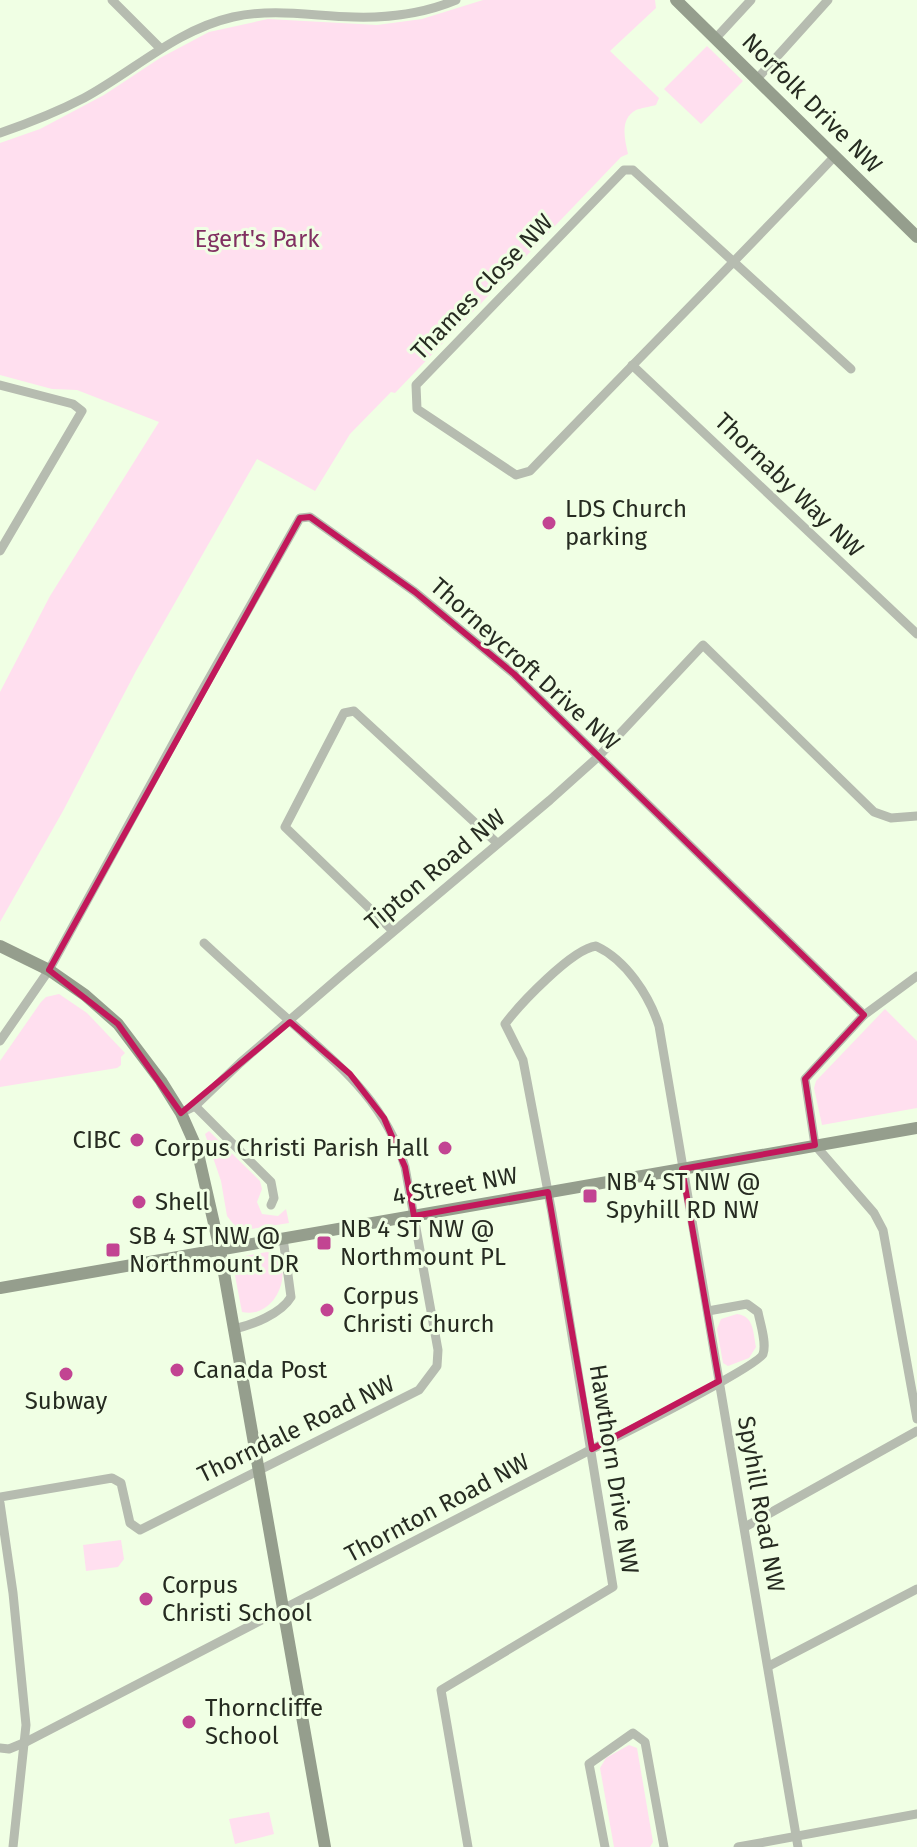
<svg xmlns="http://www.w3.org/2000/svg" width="917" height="1847" font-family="'Fira Sans',sans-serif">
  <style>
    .green { fill: #ffdfef }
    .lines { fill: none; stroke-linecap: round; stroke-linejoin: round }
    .street { stroke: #b6bcb0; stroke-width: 9 }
    .secondary { stroke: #959e8d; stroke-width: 12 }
    .marked { fill: none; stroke: #c2185b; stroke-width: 6; stroke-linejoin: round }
    .poi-dot { fill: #c24492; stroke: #f0ffe4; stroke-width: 3 }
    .labels { text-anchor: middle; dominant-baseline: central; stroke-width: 6; stroke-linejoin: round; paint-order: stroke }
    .street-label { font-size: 24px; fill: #262b21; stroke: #f0ffe4 }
    .park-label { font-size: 24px; fill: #813061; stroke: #f0ffe4 }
    .poi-label { font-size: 24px; fill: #262b21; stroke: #f0ffe4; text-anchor: start }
  </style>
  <rect width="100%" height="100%" fill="#f0ffe4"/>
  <!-- green -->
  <g class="green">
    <path d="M483,0H655L656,8L610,51L659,98L656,105C649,107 641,108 636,110C619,119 625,140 628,154L621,157L395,393L391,392L350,434L315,491L257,459L136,671L63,811L0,922V692L50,596L159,422L77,390L52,389L0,375V143L40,129L104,95L160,58L209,32L268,19L377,25L422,19Z"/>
    <path d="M707,46L743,81L701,124L664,89Z"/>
    <path d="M59,994L87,1013L125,1053L121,1057V1065L117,1068L0,1087V1061L41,1002L46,997Z"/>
    <path d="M885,1009L917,1041V1108L822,1125L814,1088L816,1081Z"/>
    <path d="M209,1131L260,1181L262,1189L257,1202L262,1214L278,1216L286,1209L289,1223L239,1231L227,1216L221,1181L205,1134Z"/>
    <path d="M267,1252C297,1257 281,1320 242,1312L233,1265L245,1256Z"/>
    <path d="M737,1314C754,1316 753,1332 756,1347L749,1358L728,1366L723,1363L717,1329L721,1319Z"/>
    <path d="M121,1540L124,1559L118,1567L86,1571L83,1545Z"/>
    <path d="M629,1745L637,1748L653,1842L650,1847H614L600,1768L606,1758Z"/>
    <path d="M269,1812L274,1834L235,1844L229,1819Z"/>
  </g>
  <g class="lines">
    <!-- street -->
    <g class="street">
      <path d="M112,0L160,48"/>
      <path d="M715,39L751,0"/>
      <path d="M756,80L828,0"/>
      <path d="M0,133C29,123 57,112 84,98C134,71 176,30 233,17C274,8 313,16 354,17C388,18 425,13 456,0"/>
      <path d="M834,157C734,263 631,366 530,471L516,475L417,409L416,385L624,170H633L851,369"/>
      <path d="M632,365L917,634"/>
      <path d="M0,385L73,404L82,411L0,551"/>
      <path d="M393,931L285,827L344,713L354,711L497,843"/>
      <path d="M917,976L864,1015L805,1079L815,1145L874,1213L883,1230L917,1419"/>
      <path d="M0,1041L49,970L198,698L300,518L310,517L415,592L514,674L864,1015"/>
      <path d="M195,1106L271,1182L274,1198L271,1205"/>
      <path d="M181,1113L195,1106L240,1063L343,974L550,800L599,756L703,645L874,812L891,818L917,816"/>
      <path d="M234,1329C252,1325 281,1314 291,1297L283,1238"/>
      <path d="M0,1497L112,1478L121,1483L130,1523L140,1530L419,1390L437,1366L438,1350L405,1167C385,1102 341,1067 292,1023C262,996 233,970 204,943"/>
      <path d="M0,1503L13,1593L26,1725L13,1847"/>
      <path d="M745,1527L917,1431"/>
      <path d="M769,1666L917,1589"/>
      <path d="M0,1748L9,1749L26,1742L592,1449C613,1439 759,1366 763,1354C767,1343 760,1323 758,1312L747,1304L708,1311"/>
      <path d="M468,1847L441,1690L613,1587L552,1213L523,1060L505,1024C520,1004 572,949 596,946C626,960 649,995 659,1026L798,1847"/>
      <path d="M605,1847L589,1764L633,1733L645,1742L664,1847"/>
      <path d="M738,1847L917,1814"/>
    </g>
    <!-- secondary -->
    <g class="secondary">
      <path d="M676,0L917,237"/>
      <path d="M0,946L49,970L85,995L118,1024L161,1081L181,1113L197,1149L220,1250L325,1847"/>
      <path d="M0,1288L917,1128"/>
    </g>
  </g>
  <!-- marked area -->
  <path class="marked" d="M310,517L415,592L514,674L864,1015L805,1079L815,1145L682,1169L719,1381L592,1449L548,1192L414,1216L405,1167L384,1118L350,1074L290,1022L181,1113L118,1024L49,970L300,518Z"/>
  <!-- markers -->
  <g class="poi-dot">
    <circle cx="549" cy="523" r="8"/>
    <circle cx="137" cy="1140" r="8"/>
    <circle cx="445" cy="1148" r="8"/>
    <rect x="582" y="1188" width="16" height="16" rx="4"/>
    <circle cx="139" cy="1202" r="8"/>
    <rect x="316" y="1235" width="16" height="16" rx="4"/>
    <rect x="105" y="1242" width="16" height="16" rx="4"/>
    <circle cx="327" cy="1310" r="8"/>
    <circle cx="177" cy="1370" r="8"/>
    <circle cx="66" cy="1374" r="8"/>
    <circle cx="146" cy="1599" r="8"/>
    <circle cx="189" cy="1722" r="8"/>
  </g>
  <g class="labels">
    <!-- street labels -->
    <g class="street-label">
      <text transform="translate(812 103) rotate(45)">Norfolk Drive NW</text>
      <text transform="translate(482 287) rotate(-46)">Thames Close NW</text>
      <text transform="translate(789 485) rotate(44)">Thornaby Way NW</text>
      <text transform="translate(525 664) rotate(42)">Thorneycroft Drive NW</text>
      <text transform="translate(435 870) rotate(-40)">Tipton Road NW</text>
      <text transform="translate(455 1186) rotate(-10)">4 Street NW</text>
      <text transform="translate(296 1429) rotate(-26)">Thorndale Road NW</text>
      <text transform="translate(614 1469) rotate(81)">Hawthorn Drive NW</text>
      <text transform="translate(761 1504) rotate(80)">Spyhill Road NW</text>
      <text transform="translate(437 1508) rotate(-28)">Thornton Road NW</text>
    </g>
    <!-- park labels -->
    <g class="park-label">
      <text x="257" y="239">Egert's Park</text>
    </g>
    <!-- poi labels -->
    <g class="poi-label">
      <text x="565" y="509">LDS Church<tspan x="565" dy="28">parking</tspan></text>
      <text x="121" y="1140" text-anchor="end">CIBC</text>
      <text x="429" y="1148" text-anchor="end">Corpus Christi Parish Hall</text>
      <text x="606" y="1182">NB 4 ST NW @<tspan x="606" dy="28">Spyhill RD NW</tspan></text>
      <text x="155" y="1202">Shell</text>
      <text x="340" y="1229">NB 4 ST NW @<tspan x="340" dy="28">Northmount PL</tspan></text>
      <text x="129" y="1236">SB 4 ST NW @<tspan x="129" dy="28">Northmount DR</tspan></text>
      <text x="343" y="1296">Corpus<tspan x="343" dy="28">Christi Church</tspan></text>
      <text x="193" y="1370">Canada Post</text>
      <text x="66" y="1401" text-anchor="middle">Subway</text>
      <text x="162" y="1585">Corpus<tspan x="162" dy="28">Christi School</tspan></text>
      <text x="205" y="1708">Thorncliffe<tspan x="205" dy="28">School</tspan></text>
    </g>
  </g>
</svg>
